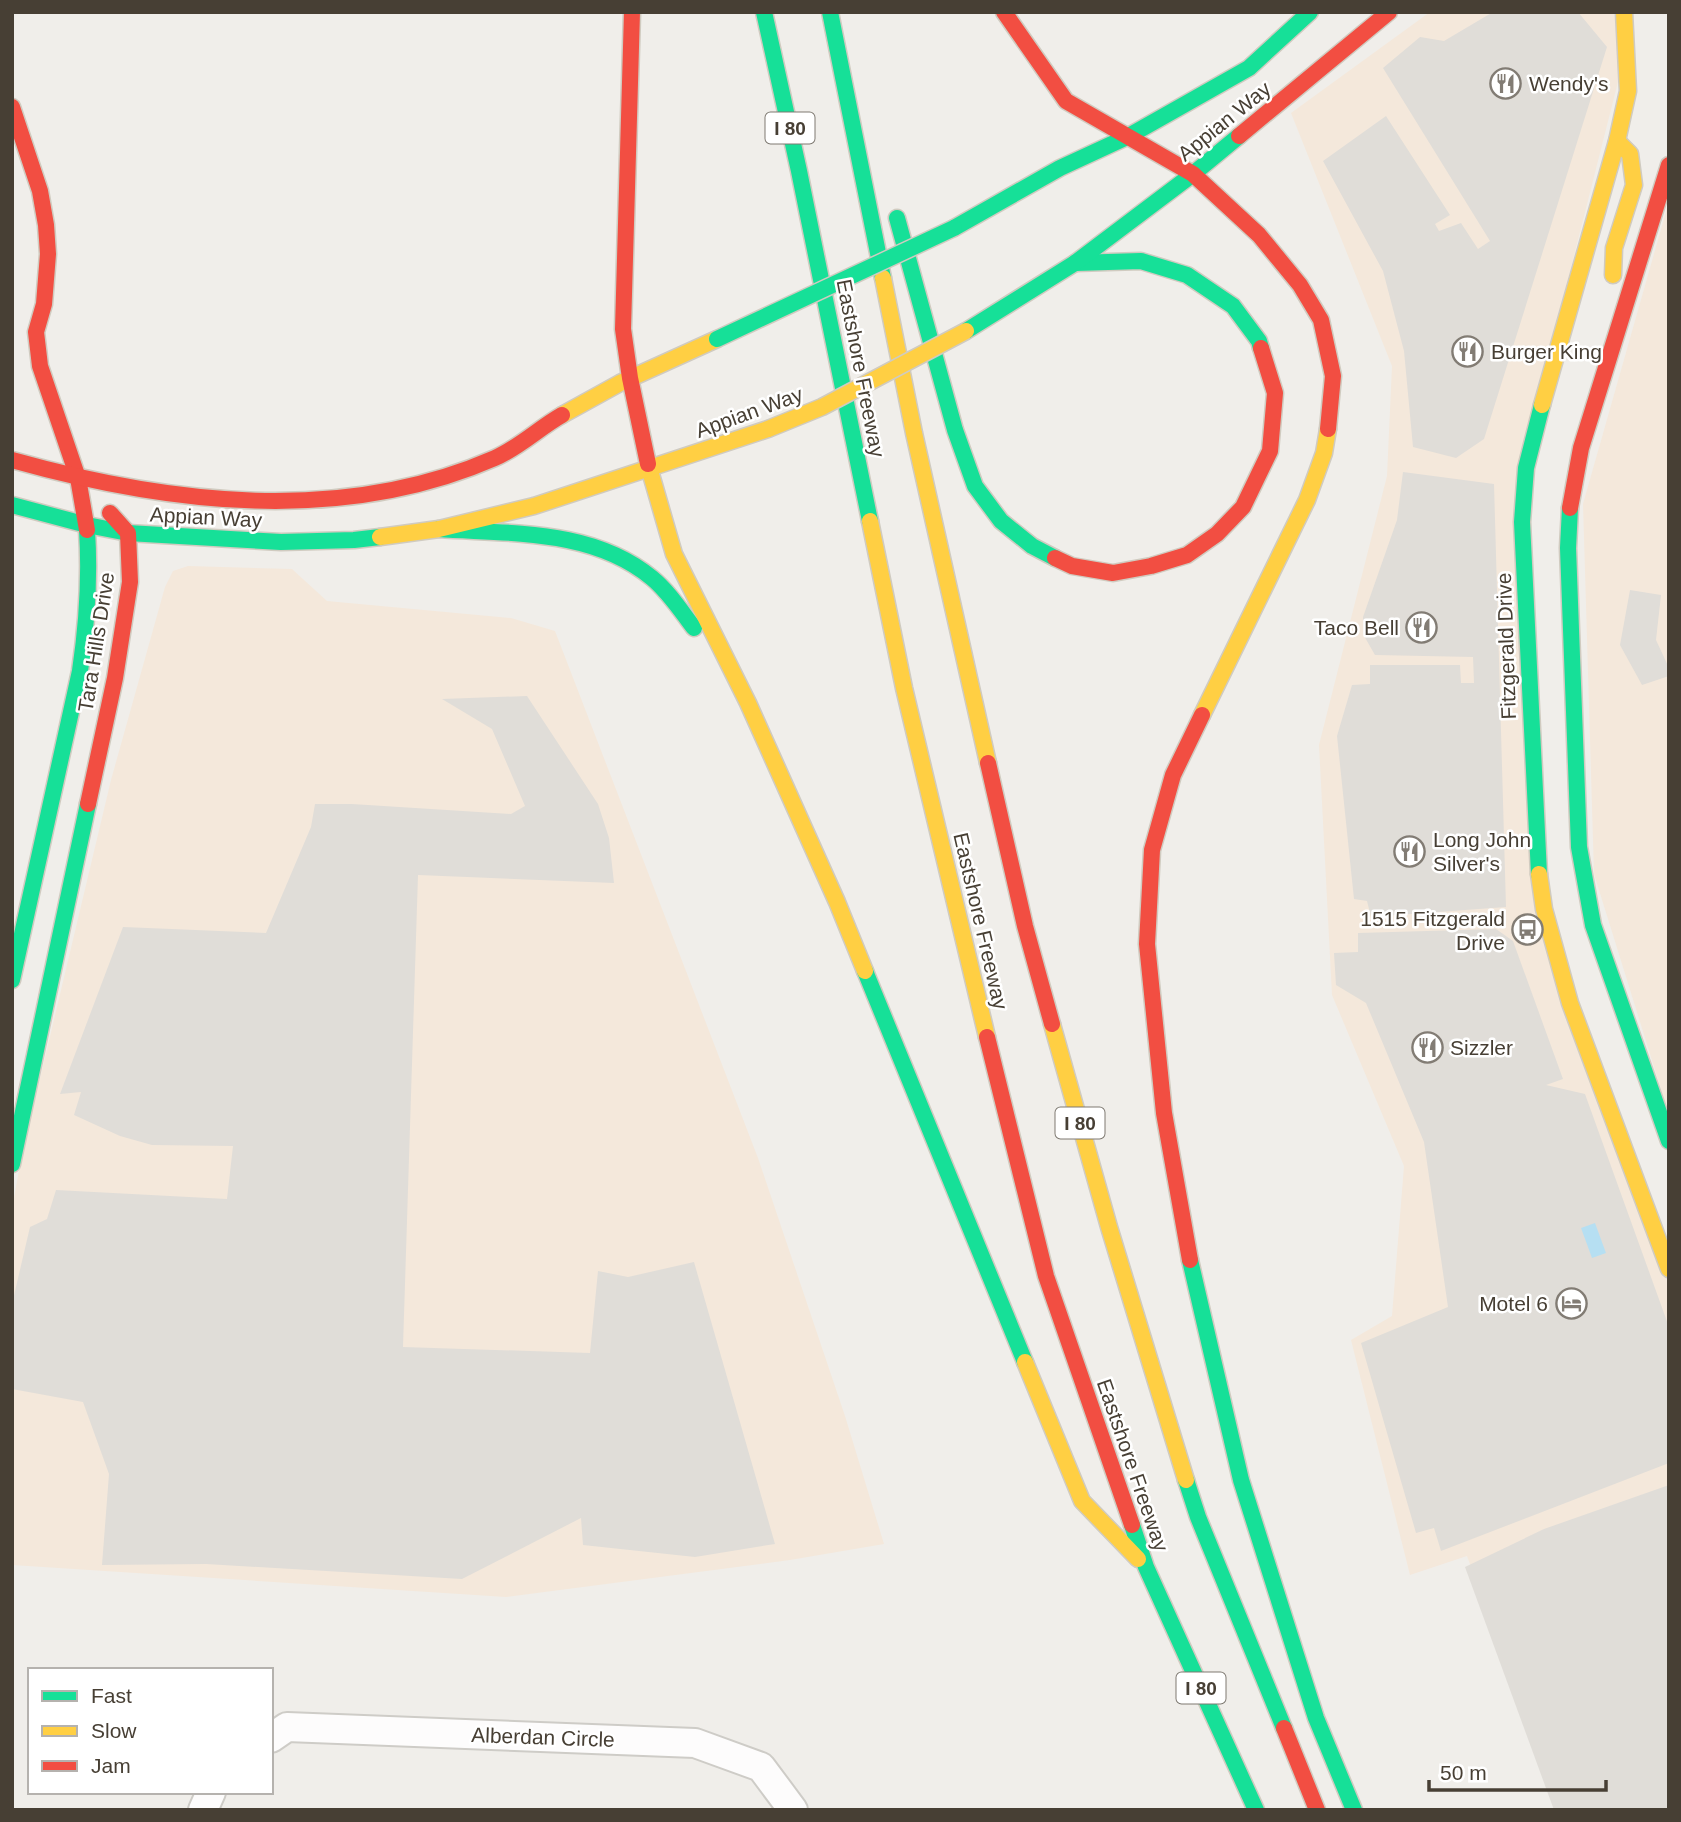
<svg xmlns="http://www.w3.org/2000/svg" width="1681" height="1822" font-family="Arial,sans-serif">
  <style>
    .commercial { fill: #f4e8db }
    .parking { fill: #e0ddd8 }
    .water { fill: #b6dff2 }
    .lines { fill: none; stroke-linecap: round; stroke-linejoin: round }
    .street-casing { stroke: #ceccc7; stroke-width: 32 }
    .fast-casing { stroke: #d0cbc0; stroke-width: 19 }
    .slow-casing { stroke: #d0cbc0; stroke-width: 19 }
    .jam-casing { stroke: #d0cbc0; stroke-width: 19 }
    .street { stroke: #fdfcfc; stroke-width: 28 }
    .fast { stroke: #16e098; stroke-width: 16 }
    .slow { stroke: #ffcf43; stroke-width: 16 }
    .jam { stroke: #f24e42; stroke-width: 16 }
    .fast-bridge-casing { stroke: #d0cbc0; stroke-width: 19; stroke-linecap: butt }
    .slow-bridge-casing { stroke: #d0cbc0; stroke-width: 19; stroke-linecap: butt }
    .fast-bridge { stroke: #16e098; stroke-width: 16 }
    .slow-bridge { stroke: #ffcf43; stroke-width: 16 }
    .labels { text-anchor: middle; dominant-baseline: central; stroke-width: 5; stroke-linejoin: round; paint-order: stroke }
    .shield { fill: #fff; stroke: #7e7971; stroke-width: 2 }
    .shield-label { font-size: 19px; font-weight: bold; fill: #473f34 }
    .poi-label { font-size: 21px; fill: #473f34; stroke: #fff; text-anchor: start }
    .street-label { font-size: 21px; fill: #473f34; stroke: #fff }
  </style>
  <rect width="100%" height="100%" fill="#f0eeea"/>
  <!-- commercial -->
  <g class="commercial">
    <path d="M1430,12H1614L1622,66L1517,481L1524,764L1578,1051L1669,1286V1810H1561L1467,1556L1410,1575L1351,1340L1392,1316L1404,1166L1332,995L1319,745L1387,476L1392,366L1291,113Z"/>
    <path d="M1669,201V1115L1594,874L1583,504Z"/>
    <path d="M188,566L292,569L327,601L511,618L555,631L758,1158L845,1416L884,1544L790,1560L506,1597L12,1565V1209L22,1154L111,780L165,587L173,571Z"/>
  </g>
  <!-- parking -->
  <g class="parking">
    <path d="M1493,12H1578L1607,47L1484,439L1456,458L1413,447L1404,351L1383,271L1323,161L1386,116L1450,215L1435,224L1439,231L1461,223L1478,249L1490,241L1383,68L1420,37L1444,41Z"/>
    <path d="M1403,472L1494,484L1506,907L1371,917L1367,901L1354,899L1337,736L1352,685L1370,684V665H1460L1461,683H1474L1473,657L1375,655L1363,634V617L1397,520Z"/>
    <path d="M1630,590L1661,595L1656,640L1669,668V676L1642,685L1620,645Z"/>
    <path d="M527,696L598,804L609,838L614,883L418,875L403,1347L590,1353L598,1271L628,1277L694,1262L775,1544L695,1557L583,1545L581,1518L462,1579L206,1564L102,1565L109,1474L83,1402L12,1389V1304L30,1227L47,1219L56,1190L227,1199L233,1146L152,1145L120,1136L74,1115L81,1092L60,1094L123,927L266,933L311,827L315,804H352L511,814L525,806L492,729L442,699Z"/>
    <path d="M1496,929L1513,941L1563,1079L1546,1085L1585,1094L1669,1327V1463L1441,1551L1434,1528L1416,1533L1361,1343L1448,1307L1424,1142L1366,1003L1336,985L1334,953L1358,952V933Z"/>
    <path d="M1669,1485V1810H1554L1465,1567L1544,1529Z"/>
  </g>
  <!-- water -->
  <path class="water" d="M1595,1223L1606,1253L1592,1258L1581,1228Z"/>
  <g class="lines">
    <defs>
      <g id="street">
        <path d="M271,1738L287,1727L695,1743L761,1767L793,1810"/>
        <path d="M203,1810L211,1792"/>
      </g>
      <g id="fast">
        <path d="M764,12L799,171L870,521"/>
        <path d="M830,12L883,278"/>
        <path d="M897,218L955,430L975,486L1001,521L1032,546L1055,558"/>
        <path d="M954,228L1060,168L1127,137L1249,68L1310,12"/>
        <path d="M1075,263L1141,261L1187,275L1233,306L1259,341L1261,348"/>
        <path d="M966,331L1075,263L1193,174L1239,136"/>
        <path d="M12,505L87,525L128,533L281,542L354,540L380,537"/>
        <path d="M1570,508L1568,548L1579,847L1593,925L1669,1141"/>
        <path d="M439,529C511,534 593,529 652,578C669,592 681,611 694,628"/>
        <path d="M1539,874L1522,522L1526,468L1542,405"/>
        <path d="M865,971L1025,1362"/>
        <path d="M12,980L80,671C87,624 90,577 87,530"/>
        <path d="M12,1164L88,804"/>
        <path d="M1190,1260L1241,1480L1316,1718L1354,1810"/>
        <path d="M1186,1480L1198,1517L1284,1728"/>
        <path d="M1132,1525L1146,1567L1256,1810"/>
      </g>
      <g id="slow">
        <path d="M1613,275L1614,248L1634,185L1630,154L1617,141"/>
        <path d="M883,278L914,433L988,763"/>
        <path d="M1542,405L1617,141L1628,91L1624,12"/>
        <path d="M562,415L620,383L717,339"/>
        <path d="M648,464L674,554L748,703L837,902L865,971"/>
        <path d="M870,521L904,688L987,1037"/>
        <path d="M380,537L439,529L534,506L768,429"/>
        <path d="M1202,715L1307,500L1324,453L1328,429"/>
        <path d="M1539,874L1544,909L1570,1003L1669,1269"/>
        <path d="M1052,1024L1109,1227L1186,1480"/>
        <path d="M1025,1362L1082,1501L1138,1559"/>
      </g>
      <g id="jam">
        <path d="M632,12L623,329L630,378L648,464"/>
        <path d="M1004,12L1066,101L1193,174L1259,235L1300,285L1321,320L1333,376L1328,429"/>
        <path d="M12,107L40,191L46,225L48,254L44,304L36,332L40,366L78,478L87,530"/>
        <path d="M1239,136L1389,12"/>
        <path d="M12,460C169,504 342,525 495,458C520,447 539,428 562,415"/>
        <path d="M1570,508L1581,448L1669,165"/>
        <path d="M1055,558L1072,566L1113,573L1151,566L1187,555L1217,534L1243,507L1270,451L1275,393L1261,348"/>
        <path d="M988,763L1025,926L1052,1024"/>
        <path d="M88,804L115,678L130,582L128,533L110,513"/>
        <path d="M987,1037L1046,1276L1132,1525"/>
        <path d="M1190,1260L1164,1113L1147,944L1152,850L1173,775L1202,715"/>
        <path d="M1284,1728L1317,1810"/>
      </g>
    </defs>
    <!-- street casing -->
    <use href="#street" class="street-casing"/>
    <!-- fast casing -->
    <use href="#fast" class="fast-casing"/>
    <!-- slow casing -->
    <use href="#slow" class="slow-casing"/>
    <!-- jam casing -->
    <use href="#jam" class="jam-casing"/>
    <!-- street -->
    <use href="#street" class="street"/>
    <!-- fast -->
    <use href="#fast" class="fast"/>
    <!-- slow -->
    <use href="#slow" class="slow"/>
    <!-- jam -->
    <use href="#jam" class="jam"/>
    <defs>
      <path id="fast-bridge" d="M717,339L954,228"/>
      <path id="slow-bridge" d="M768,429L822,407L966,331"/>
    </defs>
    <!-- fast-bridge casing -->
    <use href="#fast-bridge" class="fast-bridge-casing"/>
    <!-- slow-bridge casing -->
    <use href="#slow-bridge" class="slow-bridge-casing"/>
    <!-- fast-bridge -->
    <use href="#fast-bridge" class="fast-bridge"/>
    <!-- slow-bridge -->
    <use href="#slow-bridge" class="slow-bridge"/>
  </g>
  <!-- icons -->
  <defs>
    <symbol id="restaurant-ring" viewBox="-11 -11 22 22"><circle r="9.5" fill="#fff" stroke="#827c74" stroke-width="1.5"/><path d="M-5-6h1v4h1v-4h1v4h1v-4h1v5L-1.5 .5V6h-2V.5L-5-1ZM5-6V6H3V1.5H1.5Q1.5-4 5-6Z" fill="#827c74"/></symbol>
    <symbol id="bus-ring" viewBox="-11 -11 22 22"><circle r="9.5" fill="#fff" stroke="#827c74" stroke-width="1.5"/><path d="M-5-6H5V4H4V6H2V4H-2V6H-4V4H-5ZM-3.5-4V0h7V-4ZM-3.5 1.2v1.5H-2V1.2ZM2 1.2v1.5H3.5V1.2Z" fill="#827c74"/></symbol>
    <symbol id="hotel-ring" viewBox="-11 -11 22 22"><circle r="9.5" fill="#fff" stroke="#827c74" stroke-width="1.5"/><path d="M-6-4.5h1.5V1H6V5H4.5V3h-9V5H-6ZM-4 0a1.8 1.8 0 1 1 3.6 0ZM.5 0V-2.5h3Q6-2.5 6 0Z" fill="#827c74"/></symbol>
  </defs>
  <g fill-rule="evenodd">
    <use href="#restaurant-ring" x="1488" y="66" width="35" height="35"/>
    <use href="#restaurant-ring" x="1450" y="334" width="35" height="35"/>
    <use href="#restaurant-ring" x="1404" y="610" width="35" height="35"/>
    <use href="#restaurant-ring" x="1392" y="834" width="35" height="35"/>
    <use href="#bus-ring" x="1510" y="912" width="35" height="35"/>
    <use href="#restaurant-ring" x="1410" y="1030" width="35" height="35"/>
    <use href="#hotel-ring" x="1554" y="1286" width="35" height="35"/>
  </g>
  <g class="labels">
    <!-- shield labels -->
    <g class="shield">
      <rect x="765.5" y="112.5" width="49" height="31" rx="5"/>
      <rect x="1055.5" y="1107.5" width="49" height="31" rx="5"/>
      <rect x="1176.5" y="1672.5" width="49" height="31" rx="5"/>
    </g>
    <g class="shield-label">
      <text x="790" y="128">I 80</text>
      <text x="1080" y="1123">I 80</text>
      <text x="1201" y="1688">I 80</text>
    </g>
    <!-- poi labels -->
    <g class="poi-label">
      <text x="1529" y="83">Wendy's</text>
      <text x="1491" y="351">Burger King</text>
      <text x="1399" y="627" text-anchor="end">Taco Bell</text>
      <text x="1433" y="839">Long John<tspan x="1433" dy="24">Silver's</tspan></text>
      <text x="1505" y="918" text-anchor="end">1515 Fitzgerald<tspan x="1505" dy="24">Drive</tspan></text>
      <text x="1450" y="1047">Sizzler</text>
      <text x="1548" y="1303" text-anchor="end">Motel 6</text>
    </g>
    <!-- street labels -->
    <g class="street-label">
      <text transform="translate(1224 121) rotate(-39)">Appian Way</text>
      <text transform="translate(861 368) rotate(79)">Eastshore Freeway</text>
      <text transform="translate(749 412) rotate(-20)">Appian Way</text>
      <text transform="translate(206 517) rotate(3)">Appian Way</text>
      <text transform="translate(96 642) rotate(-81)">Tara Hills Drive</text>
      <text transform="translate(1506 646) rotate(-92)">Fitzgerald Drive</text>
      <text transform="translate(981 921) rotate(77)">Eastshore Freeway</text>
      <text transform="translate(1133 1465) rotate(71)">Eastshore Freeway</text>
      <text transform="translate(543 1737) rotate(2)">Alberdan Circle</text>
    </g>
  </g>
  <!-- border -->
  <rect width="1681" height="1822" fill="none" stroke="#473f34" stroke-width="28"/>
  <!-- legend -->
  <rect x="28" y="1668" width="245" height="126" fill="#ffffff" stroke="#b5b2ae" stroke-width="2"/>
  <rect x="42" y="1691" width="35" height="10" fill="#16e098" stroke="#b5b2ae" stroke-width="2"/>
  <text x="91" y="1703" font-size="21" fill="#473f34">Fast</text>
  <rect x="42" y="1726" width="35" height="10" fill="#ffcf43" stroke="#b5b2ae" stroke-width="2"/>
  <text x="91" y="1738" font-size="21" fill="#473f34">Slow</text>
  <rect x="42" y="1761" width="35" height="10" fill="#f24e42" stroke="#b5b2ae" stroke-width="2"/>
  <text x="91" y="1773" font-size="21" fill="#473f34">Jam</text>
  <!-- scale -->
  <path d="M1429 1780v10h177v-10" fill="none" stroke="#473f34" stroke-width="3.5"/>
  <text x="1440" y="1780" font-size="21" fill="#473f34" stroke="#ffffff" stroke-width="5" paint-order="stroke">50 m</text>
</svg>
